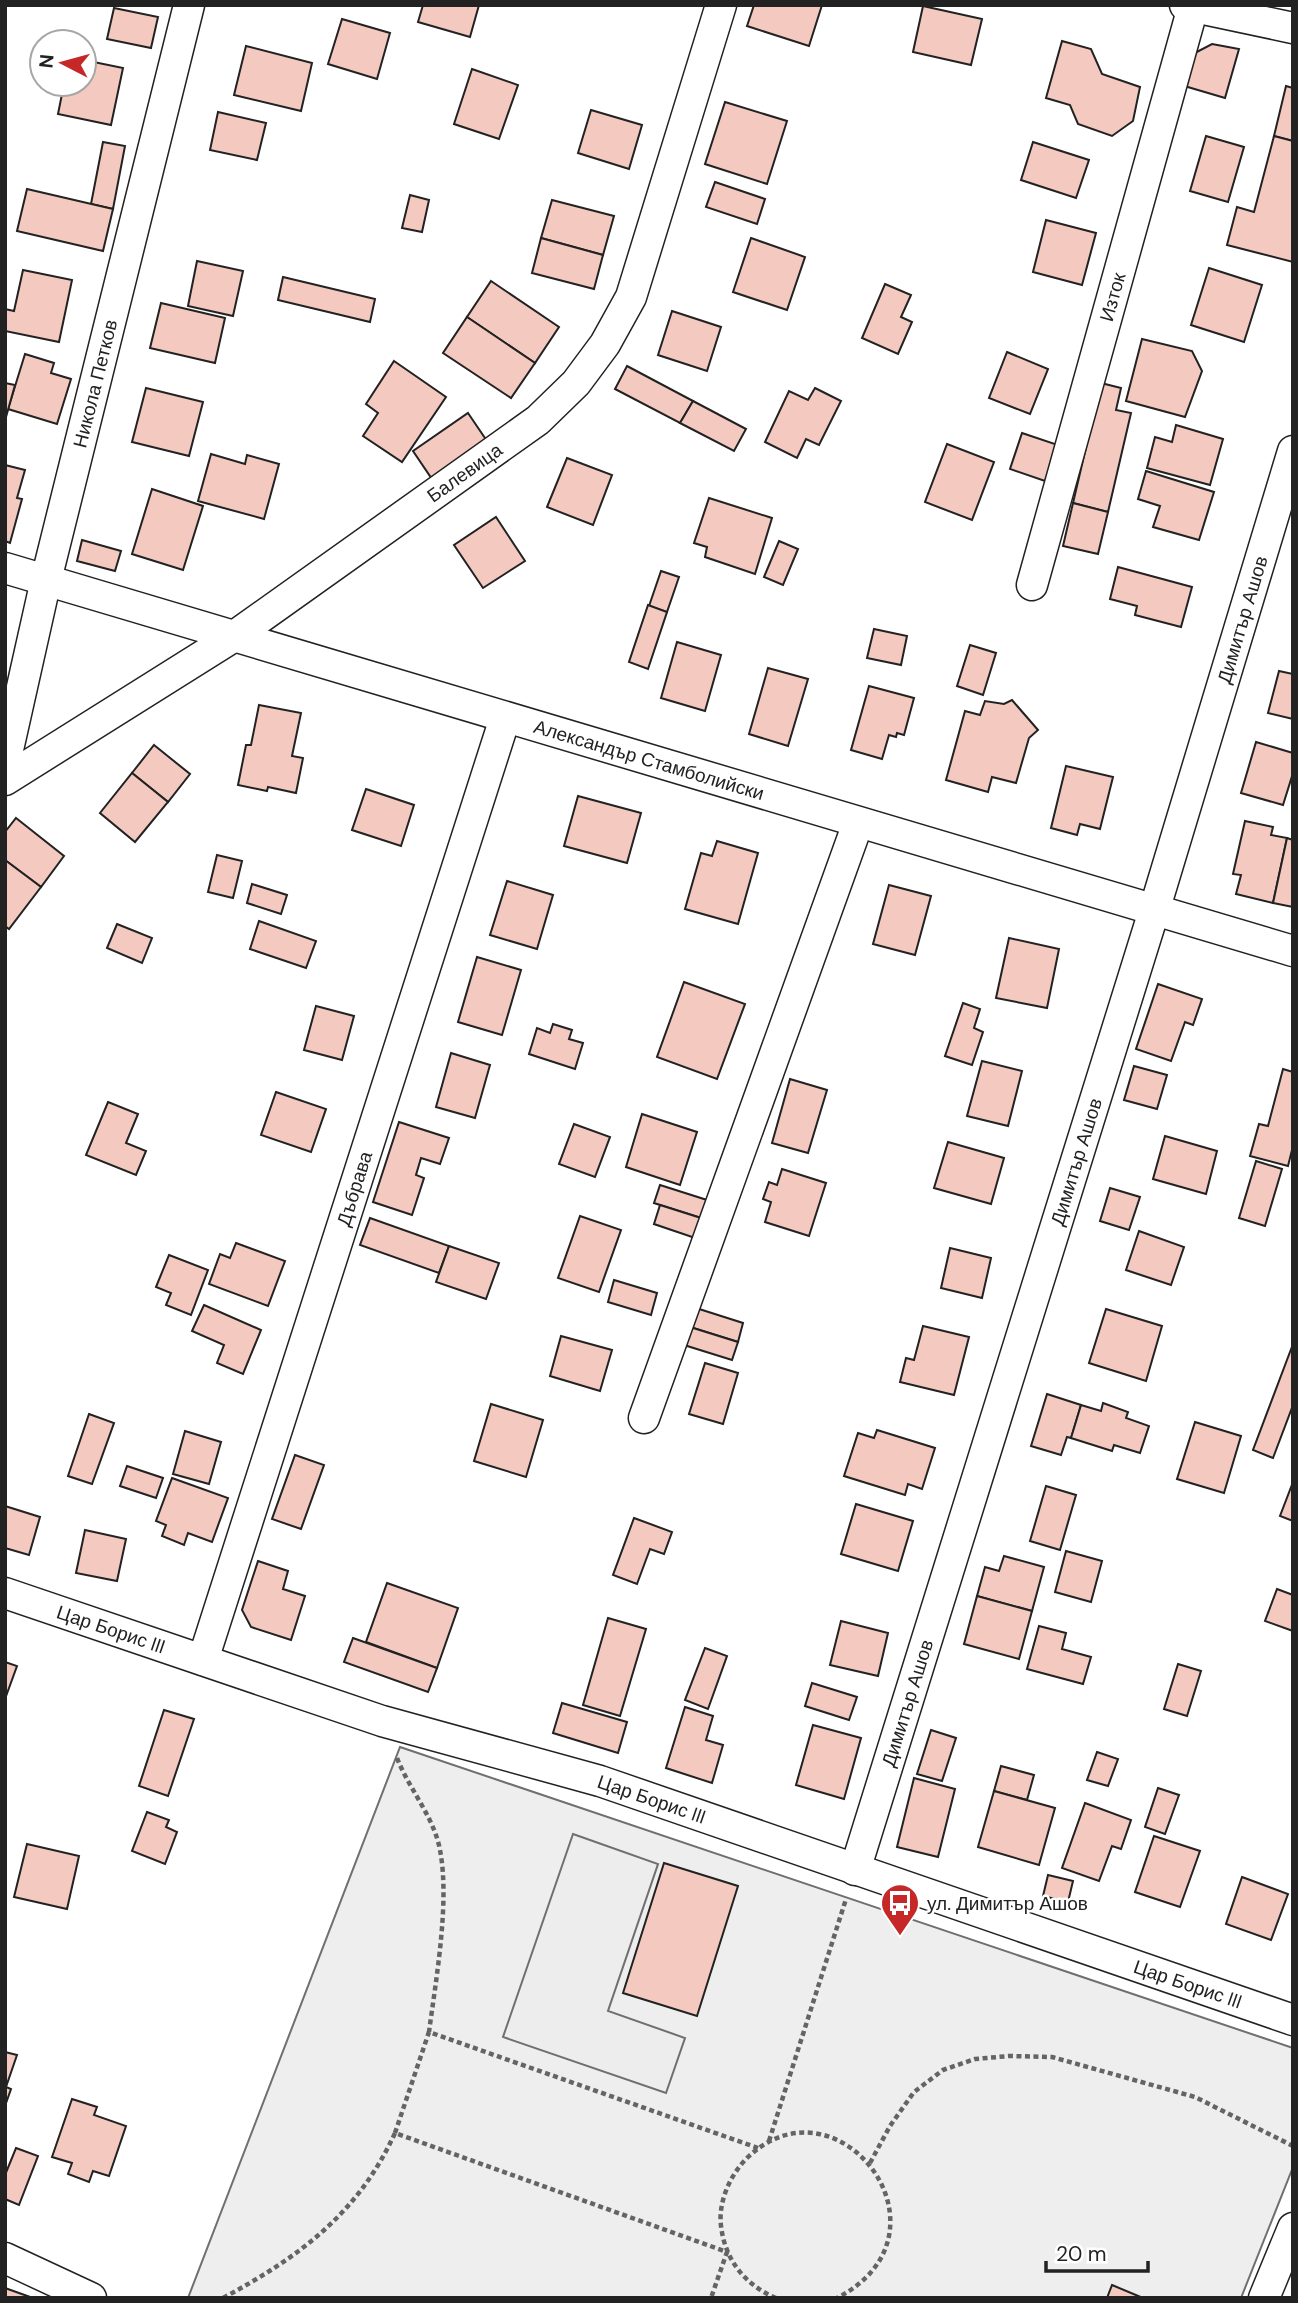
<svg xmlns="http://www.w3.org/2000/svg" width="1298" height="2303" font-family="'DM Sans',sans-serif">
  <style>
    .green { fill: #eee; stroke: #6f6f6f; stroke-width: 2 }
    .parking { fill: #ededed; stroke: #6f6f6f; stroke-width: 2 }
    .building { fill: #f3c9c0; stroke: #222; stroke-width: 2 }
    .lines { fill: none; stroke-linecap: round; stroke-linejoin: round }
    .minor-casing { stroke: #222; stroke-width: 33 }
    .path { stroke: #646464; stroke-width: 4.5; stroke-dasharray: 5 3.5; stroke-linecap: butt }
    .minor { stroke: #fff; stroke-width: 30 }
    .labels { text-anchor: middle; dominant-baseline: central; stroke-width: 5; stroke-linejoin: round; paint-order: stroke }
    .street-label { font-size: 19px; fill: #222; stroke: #fff }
    .poi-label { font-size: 19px; fill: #222; stroke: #fff; text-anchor: start }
  </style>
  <rect width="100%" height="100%" fill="#fff"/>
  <!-- green -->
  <path class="green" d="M400,1747L1293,2048V2167L1241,2298H188Z"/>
  <!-- parking -->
  <path class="parking" d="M573,1834L658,1864L608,2011L685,2038L666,2093L503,2037Z"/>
  <!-- building -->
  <g class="building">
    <path d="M423,5H479L470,37L418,22Z"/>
    <path d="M754,5H822L809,46L747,26Z"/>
    <path d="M923,6L982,19L971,65L913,52Z"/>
    <path d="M114,8L158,17L151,48L107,39Z"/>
    <path d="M342,19L390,33L377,79L328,64Z"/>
    <path d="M1062,41L1091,49L1102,74L1140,87L1133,121L1112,136L1078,124L1070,105L1046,98Z"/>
    <path d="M1212,44L1239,49L1225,98L1181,85L1189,56Z"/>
    <path d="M246,46L312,63L301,111L234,95Z"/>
    <path d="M84,60L123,68L111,125L58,114L64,84H84Z"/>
    <path d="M472,69L518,85L499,139L454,124Z"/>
    <path d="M1286,86L1293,88V141L1274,136Z"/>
    <path d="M725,102L787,121L767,184L705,164Z"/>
    <path d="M591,110L642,125L629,169L578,153Z"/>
    <path d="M218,112L266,123L257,160L210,150Z"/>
    <path d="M1206,136L1244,147L1228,202L1190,191Z"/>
    <path d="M1274,136L1293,141V262L1227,245L1237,207L1254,212Z"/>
    <path d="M103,142L125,146L113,209L91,204Z"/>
    <path d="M1033,142L1089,160L1076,198L1021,180Z"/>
    <path d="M715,182L765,199L757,224L706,207Z"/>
    <path d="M27,189L113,209L103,251L17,231Z"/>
    <path d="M410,195L429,200L422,232L402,228Z"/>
    <path d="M552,200L614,216L603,255L541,238Z"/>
    <path d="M1046,220L1096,233L1082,285L1033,272Z"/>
    <path d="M541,238L603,255L594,289L532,273Z"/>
    <path d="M751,238L805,257L787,310L733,292Z"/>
    <path d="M197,261L243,271L233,316L188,306Z"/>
    <path d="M1209,268L1262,285L1244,342L1191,325Z"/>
    <path d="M23,270L72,280L59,342L5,331V309L14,311Z"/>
    <path d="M283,277L375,299L370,322L278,300Z"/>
    <path d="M491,281L559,327L535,363L467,317Z"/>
    <path d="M885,284L911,295L901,317L912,322L898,354L862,338Z"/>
    <path d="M161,303L225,318L215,363L150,348Z"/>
    <path d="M672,311L721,327L707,371L658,355Z"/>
    <path d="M467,317L535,363L511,398L443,353Z"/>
    <path d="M1142,339L1192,351L1202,371L1185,417L1126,401Z"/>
    <path d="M1007,352L1048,369L1030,414L989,398Z"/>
    <path d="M25,354L54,363L51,373L71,379L57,424L8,409Z"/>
    <path d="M394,361L446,397L402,462L363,436L378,413L366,404Z"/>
    <path d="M627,366L693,401L680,423L615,389Z"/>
    <path d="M5,383L15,385L6,417H5Z"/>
    <path d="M1101,383L1121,388L1116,410L1131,413L1108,512L1073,503Z"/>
    <path d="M146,388L203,402L189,456L132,442Z"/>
    <path d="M815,388L841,401L819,445L806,439L797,458L765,442L789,391L808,400Z"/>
    <path d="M693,401L746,429L734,451L680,423Z"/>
    <path d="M468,413L489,444L434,482L413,451Z"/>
    <path d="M1176,425L1223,439L1210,485L1147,468L1155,437L1172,442Z"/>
    <path d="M1022,433L1058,445L1045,481L1010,469Z"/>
    <path d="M947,444L994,462L972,520L925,502Z"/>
    <path d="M211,454L245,464L247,455L279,464L264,519L198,501Z"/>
    <path d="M567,458L612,475L593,525L547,507Z"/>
    <path d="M5,465L25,470L17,498L22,499L10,543L5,541Z"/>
    <path d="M1146,471L1214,492L1199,540L1153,527L1160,506L1138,499Z"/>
    <path d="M152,489L203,506L183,570L132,554Z"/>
    <path d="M709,498L772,518L755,574L705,557L707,547L694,543Z"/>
    <path d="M1073,503L1108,512L1098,554L1063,546Z"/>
    <path d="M496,517L525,561L483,588L454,545Z"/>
    <path d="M82,540L121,551L115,571L77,561Z"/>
    <path d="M779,541L798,549L783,585L764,577Z"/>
    <path d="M1118,567L1192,587L1181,627L1135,615L1137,606L1110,599Z"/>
    <path d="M661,571L679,577L667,612L649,606Z"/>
    <path d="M648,605L667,612L648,669L629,662Z"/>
    <path d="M874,629L907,636L901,665L867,658Z"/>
    <path d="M677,642L721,655L705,711L661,698Z"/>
    <path d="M970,645L996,653L983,695L957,686Z"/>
    <path d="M768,668L808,679L788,746L749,734Z"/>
    <path d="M1279,671L1293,674V719L1268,713Z"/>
    <path d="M869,686L914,698L904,735L897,733L896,737L889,735L882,759L851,750Z"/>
    <path d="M1012,700L1038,730L1029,738L1016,783L992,777L988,792L946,780L965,711L980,715L985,701L1004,704Z"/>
    <path d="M259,705L301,713L292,756L303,758L296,793L268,787L267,791L238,785L246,745H251Z"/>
    <path d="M1256,742L1293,753V773L1283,805L1241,793Z"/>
    <path d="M154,745L190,774L168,802L132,773Z"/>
    <path d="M1066,766L1113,777L1100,829L1080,824L1077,835L1051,828Z"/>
    <path d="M132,773L168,802L135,842L100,813Z"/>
    <path d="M366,789L414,805L401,846L352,830Z"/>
    <path d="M578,796L641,813L627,863L564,846Z"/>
    <path d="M16,818L64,856L41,887L5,860V832Z"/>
    <path d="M1245,821L1273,827L1271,835L1287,838L1273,903L1236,894L1241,875L1233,874Z"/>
    <path d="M1287,838L1293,840V907L1273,903Z"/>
    <path d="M717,841L758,853L738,924L685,909L701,853L712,856Z"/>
    <path d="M217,855L242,861L233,898L208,892Z"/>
    <path d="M5,860L41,887L9,929L5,926Z"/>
    <path d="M507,881L553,895L537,949L490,935Z"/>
    <path d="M252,884L287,895L281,914L247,903Z"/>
    <path d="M889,885L931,896L915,955L873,944Z"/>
    <path d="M259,921L316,941L306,968L250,949Z"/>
    <path d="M117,924L152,938L142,963L107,948Z"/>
    <path d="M1009,938L1059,949L1047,1008L996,998Z"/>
    <path d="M477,957L521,970L502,1035L458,1022Z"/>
    <path d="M684,982L745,1004L717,1079L657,1057Z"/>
    <path d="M1158,984L1202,999L1193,1025L1185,1022L1171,1061L1136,1049Z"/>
    <path d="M963,1003L980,1009L974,1028L983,1032L972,1065L945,1056Z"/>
    <path d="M316,1006L354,1016L342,1060L304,1050Z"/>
    <path d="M553,1024L572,1030L569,1039L583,1043L575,1069L529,1054L537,1028L550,1033Z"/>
    <path d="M451,1053L490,1065L475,1118L436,1107Z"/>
    <path d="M982,1061L1022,1071L1008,1126L967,1116Z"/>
    <path d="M1134,1066L1167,1075L1157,1109L1124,1100Z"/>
    <path d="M1283,1069L1293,1072V1146L1288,1166L1250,1156L1259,1124L1268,1126Z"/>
    <path d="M790,1079L827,1090L808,1153L772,1143Z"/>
    <path d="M276,1092L326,1109L311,1152L261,1135Z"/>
    <path d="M108,1102L138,1114L126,1143L146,1151L136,1175L86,1155Z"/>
    <path d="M642,1114L697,1132L680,1185L626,1167Z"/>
    <path d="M399,1122L449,1138L440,1164L421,1158L416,1175L424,1178L412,1215L373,1202Z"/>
    <path d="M574,1124L610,1137L595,1177L559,1164Z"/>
    <path d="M1165,1136L1217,1151L1206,1194L1153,1179Z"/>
    <path d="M948,1142L1004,1158L991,1204L934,1188Z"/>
    <path d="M1256,1161L1282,1169L1265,1226L1239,1218Z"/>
    <path d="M782,1169L826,1183L809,1236L765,1222L771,1202L763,1199L769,1182L777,1185Z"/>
    <path d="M660,1185L707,1200L701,1218L654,1203Z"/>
    <path d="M1110,1188L1140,1197L1129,1230L1100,1221Z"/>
    <path d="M660,1205L701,1218L695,1238L654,1224Z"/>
    <path d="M580,1216L621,1230L599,1292L558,1278Z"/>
    <path d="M370,1218L449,1246L439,1273L360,1245Z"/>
    <path d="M1139,1231L1184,1247L1171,1285L1126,1270Z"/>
    <path d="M236,1243L285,1261L268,1306L209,1284L220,1254L230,1258Z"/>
    <path d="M449,1246L499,1263L486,1299L436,1282Z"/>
    <path d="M950,1248L991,1258L982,1298L941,1288Z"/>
    <path d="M169,1255L208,1270L191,1315L166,1305L171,1293L156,1287Z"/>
    <path d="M614,1280L657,1293L651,1315L608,1302Z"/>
    <path d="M204,1305L261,1330L243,1374L217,1363L224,1345L192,1331Z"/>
    <path d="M696,1308L743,1323L738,1342L690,1327Z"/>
    <path d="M1106,1309L1162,1326L1146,1381L1089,1363Z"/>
    <path d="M923,1326L969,1337L954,1395L900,1382L906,1358L914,1360Z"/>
    <path d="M690,1327L738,1342L732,1360L684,1345Z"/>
    <path d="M561,1336L612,1350L600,1391L550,1376Z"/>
    <path d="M1293,1344V1405L1273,1458L1253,1450Z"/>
    <path d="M705,1363L738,1373L723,1424L689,1414Z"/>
    <path d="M1047,1394L1081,1405L1071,1438L1067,1437L1061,1455L1031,1446Z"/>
    <path d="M1103,1403L1128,1412L1126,1418L1149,1426L1140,1453L1114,1445L1112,1451L1071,1438L1081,1405L1101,1411Z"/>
    <path d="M491,1404L543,1420L526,1477L474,1461Z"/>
    <path d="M89,1414L114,1423L92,1484L68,1476Z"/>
    <path d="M1195,1422L1241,1436L1224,1493L1177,1479Z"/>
    <path d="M877,1430L935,1448L922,1489L908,1484L905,1495L844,1476L858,1433L874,1438Z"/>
    <path d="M185,1431L221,1442L209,1484L173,1474Z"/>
    <path d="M295,1455L324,1465L301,1529L272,1519Z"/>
    <path d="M127,1466L163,1478L156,1498L120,1486Z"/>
    <path d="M172,1478L228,1498L212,1542L188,1533L184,1545L162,1536L166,1525L156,1521Z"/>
    <path d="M1293,1482V1521L1280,1516Z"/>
    <path d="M1046,1486L1076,1495L1060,1550L1030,1541Z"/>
    <path d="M856,1504L913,1521L898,1571L841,1554Z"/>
    <path d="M5,1506L40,1517L29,1555L5,1548Z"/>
    <path d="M634,1518L672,1532L664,1554L650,1549L637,1584L613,1575Z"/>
    <path d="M85,1530L126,1539L117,1581L76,1573Z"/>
    <path d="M1066,1551L1102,1561L1091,1602L1055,1592Z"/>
    <path d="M1004,1556L1044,1567L1032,1611L977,1596L985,1567L999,1571Z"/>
    <path d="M258,1561L288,1571L283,1589L305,1596L291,1640L251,1627L242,1610Z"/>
    <path d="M387,1583L458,1608L437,1668L366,1642Z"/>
    <path d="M1277,1589L1293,1595V1631L1265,1621Z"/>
    <path d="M977,1596L1032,1611L1019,1659L964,1644Z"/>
    <path d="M608,1618L646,1629L620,1716L583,1705Z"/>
    <path d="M841,1621L888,1633L878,1676L830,1665Z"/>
    <path d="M1039,1626L1066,1633L1062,1649L1091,1657L1083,1684L1027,1669Z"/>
    <path d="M353,1638L437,1668L428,1692L344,1662Z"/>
    <path d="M705,1648L727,1656L708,1709L685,1700Z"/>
    <path d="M5,1662L17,1666L5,1699Z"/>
    <path d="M1178,1664L1201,1671L1187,1716L1164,1709Z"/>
    <path d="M812,1683L857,1697L849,1720L805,1706Z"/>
    <path d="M562,1703L627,1722L618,1753L553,1733Z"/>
    <path d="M685,1707L713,1716L706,1740L723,1745L712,1783L666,1768Z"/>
    <path d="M164,1710L194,1719L168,1796L139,1786Z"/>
    <path d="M813,1725L861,1738L844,1799L796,1785Z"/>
    <path d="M931,1730L956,1738L942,1781L917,1774Z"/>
    <path d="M1097,1752L1118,1759L1108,1786L1087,1780Z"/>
    <path d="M1001,1766L1034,1775L1027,1800L994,1791Z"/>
    <path d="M914,1778L955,1789L938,1857L897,1847Z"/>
    <path d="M1158,1788L1179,1795L1165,1834L1145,1827Z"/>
    <path d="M994,1791L1055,1808L1039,1865L978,1847Z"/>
    <path d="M1085,1803L1131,1820L1121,1849L1112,1846L1099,1881L1062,1868Z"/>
    <path d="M147,1812L169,1820L166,1827L177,1832L165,1864L132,1851Z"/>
    <path d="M1154,1836L1200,1851L1180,1907L1135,1892Z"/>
    <path d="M27,1844L79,1856L67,1909L14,1897Z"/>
    <path d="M664,1863L738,1886L697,2016L623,1993Z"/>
    <path d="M1048,1875L1073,1881L1068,1902L1043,1896Z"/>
    <path d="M1242,1877L1288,1894L1271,1940L1226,1924Z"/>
    <path d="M5,2052L17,2055L6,2087L11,2089L5,2106Z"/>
    <path d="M72,2099L97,2107L94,2115L126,2126L109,2176L93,2171L89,2182L68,2174L72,2163L52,2157Z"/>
    <path d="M16,2148L38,2156L19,2205L5,2199V2175Z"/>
    <path d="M1112,2285L1143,2298H1107Z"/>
    <path d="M5,2288L33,2298H5Z"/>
  </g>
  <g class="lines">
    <defs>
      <g id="minor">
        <path d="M1185,5L1293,28"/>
        <path id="s1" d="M5,568L1293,951"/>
        <path id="s2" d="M1032,585L1193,7"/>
        <path id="s3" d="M5,763L46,580L189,5"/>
        <path id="s4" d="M5,780L236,635L538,420L576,383L605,344L631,297L721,5"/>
        <path d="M644,1418L858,823"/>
        <path id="s5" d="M5,1593L382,1721L600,1781L1293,2020"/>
        <path id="s6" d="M203,1660L505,718"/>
        <path id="s7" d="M855,1870L1154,911L1293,451"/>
        <path d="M5,2258L91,2298"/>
        <path d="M1264,2298L1293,2228"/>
      </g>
    </defs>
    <!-- minor casing -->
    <use href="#minor" class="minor-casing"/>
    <!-- path -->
    <g class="path">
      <path d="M397,1758C409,1789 434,1817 440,1850C450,1902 436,1979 429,2032L758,2148"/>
      <path d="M395,2133L429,2032"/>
      <path d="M769,2141L846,1899"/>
      <path d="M870,2163L890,2126L914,2092L943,2070L975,2059L1009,2056L1052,2057L1195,2097L1293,2146"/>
      <path d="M223,2298C299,2257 358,2214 395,2133L727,2252L711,2298"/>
      <path d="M776,2298C745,2285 725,2260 721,2226C718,2202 730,2175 747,2158C838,2070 963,2233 837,2298"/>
    </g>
    <!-- minor -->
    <use href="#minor" class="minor"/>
  </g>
  <!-- icons -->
  <defs>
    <symbol id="bus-pin" viewBox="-11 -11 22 30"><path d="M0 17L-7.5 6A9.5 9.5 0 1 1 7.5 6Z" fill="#c62828" stroke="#fff"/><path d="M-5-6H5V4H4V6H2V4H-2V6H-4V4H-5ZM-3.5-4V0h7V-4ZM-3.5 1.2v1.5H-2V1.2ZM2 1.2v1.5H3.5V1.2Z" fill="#fff"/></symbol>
  </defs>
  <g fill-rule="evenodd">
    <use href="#bus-pin" x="878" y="1881" width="44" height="60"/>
  </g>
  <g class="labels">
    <!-- street labels -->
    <g class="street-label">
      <text stroke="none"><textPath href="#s2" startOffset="299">Изток</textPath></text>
      <text stroke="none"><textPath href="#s3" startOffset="390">Никола Петков</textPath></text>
      <text stroke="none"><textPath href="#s4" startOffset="553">Балевица</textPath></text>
      <text stroke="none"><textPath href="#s7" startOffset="1309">Димитър Ашов</textPath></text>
      <text stroke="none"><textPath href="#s1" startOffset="672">Александър Стамболийски</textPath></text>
      <text stroke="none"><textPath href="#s7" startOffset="742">Димитър Ашов</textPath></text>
      <text stroke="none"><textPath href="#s6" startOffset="495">Дъбрава</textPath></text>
      <text stroke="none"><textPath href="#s5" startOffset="112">Цар Борис III</textPath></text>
      <text stroke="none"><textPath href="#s7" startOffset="175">Димитър Ашов</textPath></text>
      <text stroke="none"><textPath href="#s5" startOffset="679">Цар Борис III</textPath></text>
      <text stroke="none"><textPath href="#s5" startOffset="1246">Цар Борис III</textPath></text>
    </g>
    <!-- poi labels -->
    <g class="poi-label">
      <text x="927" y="1903">ул. Димитър Ашов</text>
    </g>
  </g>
  <!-- border -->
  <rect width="1298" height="2303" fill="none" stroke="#222222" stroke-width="14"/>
  <!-- north arrow -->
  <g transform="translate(63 63) rotate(276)"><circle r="33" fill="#ffffff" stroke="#a7a7a7" stroke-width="2"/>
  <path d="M0-5L12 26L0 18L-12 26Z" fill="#c62828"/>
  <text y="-10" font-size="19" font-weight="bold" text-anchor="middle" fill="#222222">N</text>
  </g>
  <!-- scale -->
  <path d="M1046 2261v10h102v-10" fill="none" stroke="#222222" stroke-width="3.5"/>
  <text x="1056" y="2261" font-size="21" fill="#222222" stroke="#ffffff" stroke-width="5" paint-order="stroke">20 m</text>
</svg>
